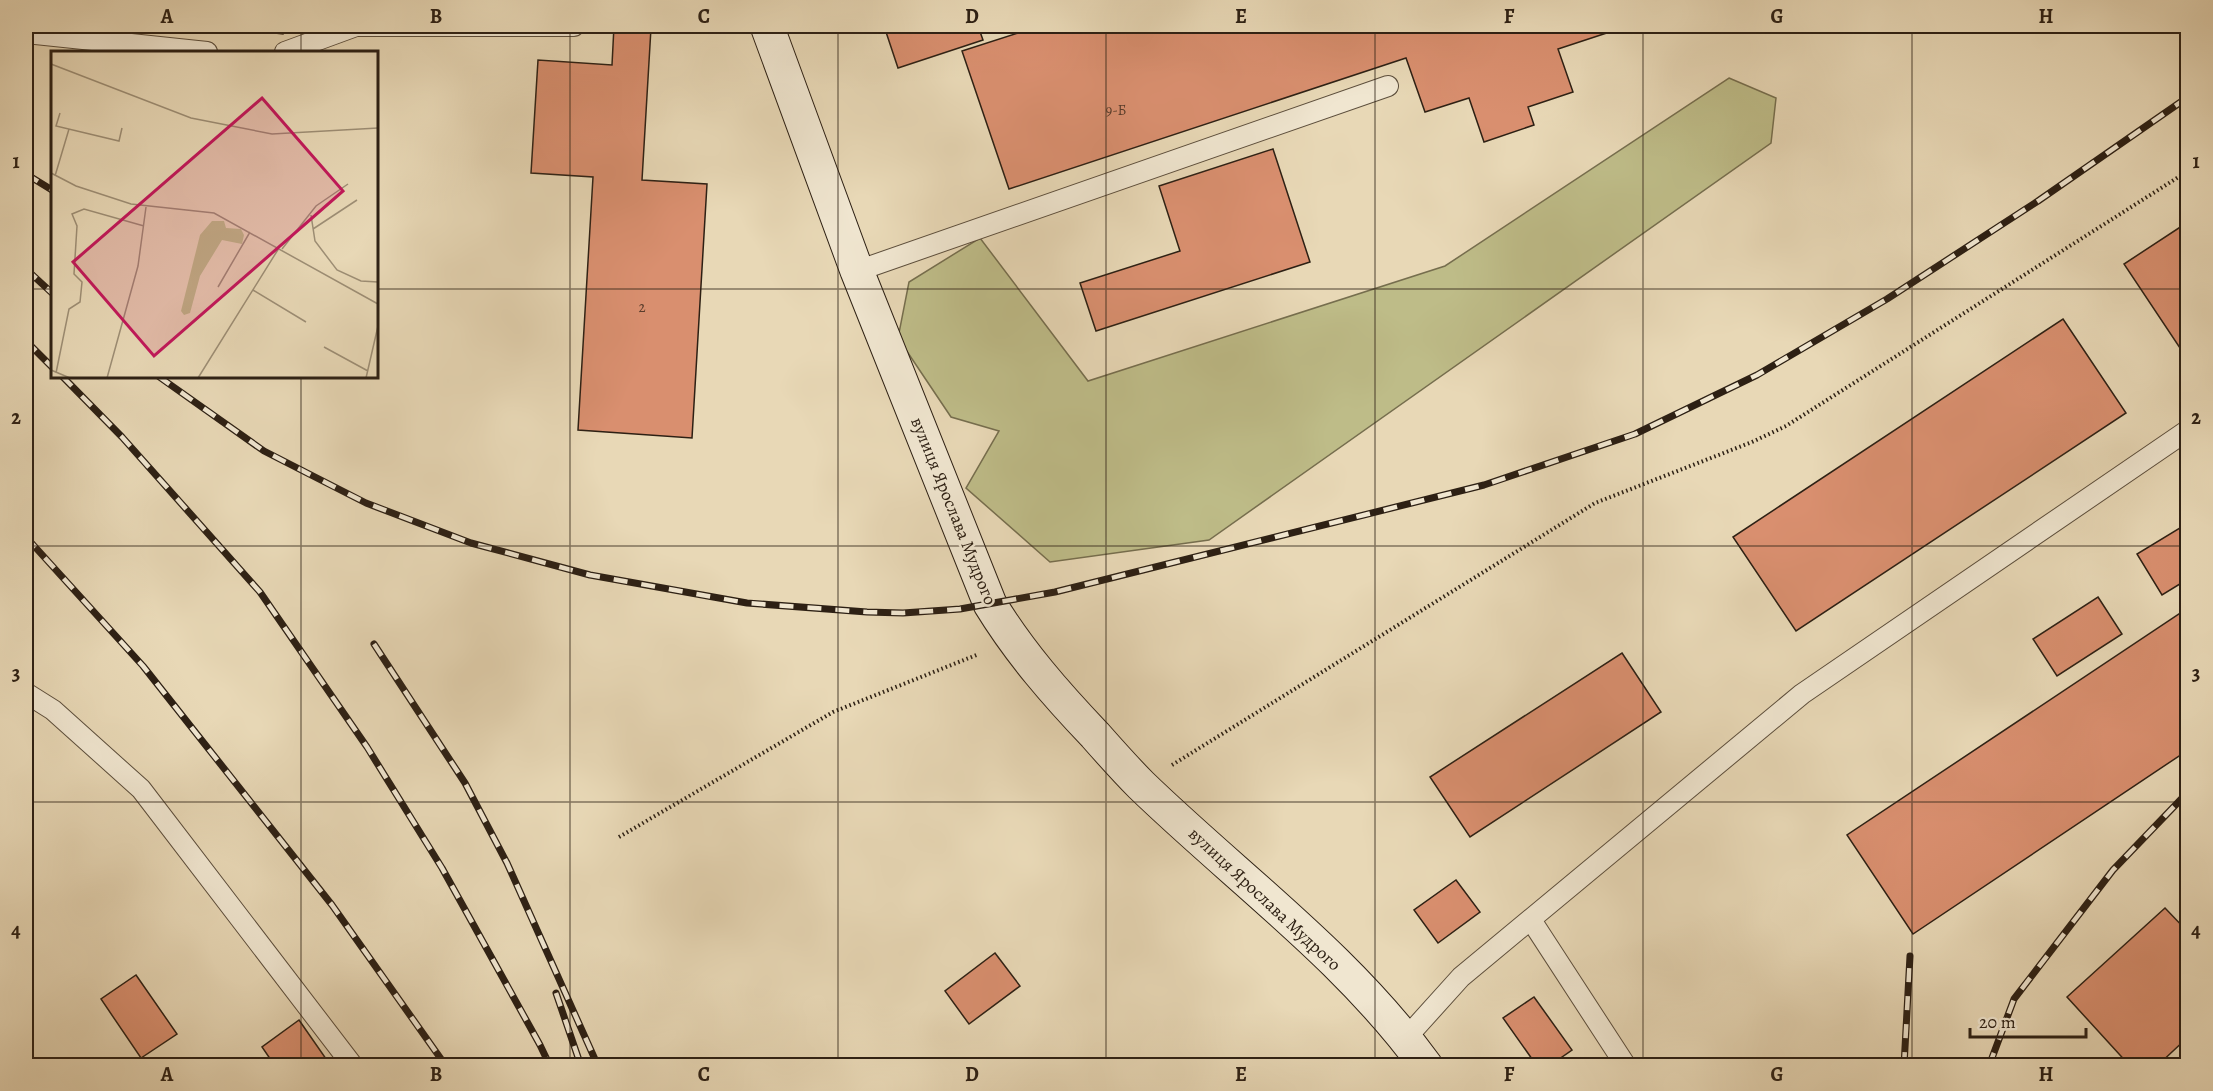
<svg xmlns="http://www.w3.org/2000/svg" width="2213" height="1091" font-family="Alegreya,serif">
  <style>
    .green { fill: #bebc88; stroke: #766e4e; stroke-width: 1.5 }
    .building { fill: #d98f6f; stroke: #2d2014; stroke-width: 1.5 }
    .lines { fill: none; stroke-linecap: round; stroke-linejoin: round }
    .lane-casing { stroke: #5c4e3c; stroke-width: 22 }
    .secondary-casing { stroke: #2d2014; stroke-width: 35 }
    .path { stroke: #2d2014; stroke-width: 4; stroke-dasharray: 1.5 3; stroke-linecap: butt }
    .lane { stroke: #f0e6d0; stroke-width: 20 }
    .secondary { stroke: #f0e6d0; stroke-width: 33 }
    .rail-casing { stroke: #2d2014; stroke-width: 7 }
    .rail { stroke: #f0e6d0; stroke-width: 4.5; stroke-dasharray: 14; stroke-linecap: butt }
    .grid { fill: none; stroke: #2d2014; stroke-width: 1.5; stroke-opacity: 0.55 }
    .labels { text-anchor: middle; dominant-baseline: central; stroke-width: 5; stroke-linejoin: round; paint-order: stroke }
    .number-label { font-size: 15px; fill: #583c2b }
    .street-label { font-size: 18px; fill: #2d2014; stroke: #f0e6d0 }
    .inset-road { fill: none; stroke: #9d8e75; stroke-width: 1.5 }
    .view { fill: #c2185b; fill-opacity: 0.15; stroke: #c2185b; stroke-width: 3 }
    .inset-edge { fill: none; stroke: #2d2014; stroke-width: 3 }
    .neatline { fill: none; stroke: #2d2014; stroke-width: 2 }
    .grid-label { font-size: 20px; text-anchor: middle; font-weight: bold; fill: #2d2014 }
  </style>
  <rect width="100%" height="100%" fill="#e8d8b6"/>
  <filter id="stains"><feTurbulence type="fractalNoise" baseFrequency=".00333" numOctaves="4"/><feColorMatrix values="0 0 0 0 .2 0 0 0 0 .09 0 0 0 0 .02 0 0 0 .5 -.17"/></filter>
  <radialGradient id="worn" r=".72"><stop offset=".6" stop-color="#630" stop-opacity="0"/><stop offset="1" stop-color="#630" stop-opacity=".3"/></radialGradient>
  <!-- green -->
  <path class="green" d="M1729,78L1776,98L1771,143L1209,540L1050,562L966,488L999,431L951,417L898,338L909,282L980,238L1088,381L1445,266Z"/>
  <!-- building -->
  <g class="building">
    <path d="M209,26H284L283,34Z"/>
    <path d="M614,26L651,28L642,180L707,184L692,438L578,430L593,177L531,173L538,60L612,65Z"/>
    <path d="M884,26H978L983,40L898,68Z"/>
    <path d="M1040,26H1628L1558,49L1573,92L1528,107L1534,125L1484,142L1469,98L1425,112L1406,58L1009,189L962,51Z"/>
    <path d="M1273,149L1310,262L1096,331L1080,283L1180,251L1159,186Z"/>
    <path d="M2188,222V360L2124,264Z"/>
    <path d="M2063,319L2126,413L1796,631L1733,537Z"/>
    <path d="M2188,523V579L2162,595L2137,554Z"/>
    <path d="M2098,597L2122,634L2057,676L2033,639Z"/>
    <path d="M2188,608V750L1913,934L1847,835Z"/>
    <path d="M1622,653L1661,712L1470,837L1430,777Z"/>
    <path d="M1456,880L1480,912L1438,943L1414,910Z"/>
    <path d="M2165,908L2188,932V1037L2157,1066H2130L2067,997Z"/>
    <path d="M995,953L1020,986L969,1024L945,991Z"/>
    <path d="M136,975L177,1034L141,1058L101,999Z"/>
    <path d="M1534,997L1572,1050L1549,1066H1537L1503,1018Z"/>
    <path d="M299,1020L331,1066H275L262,1047Z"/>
  </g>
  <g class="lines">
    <defs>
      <g id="lane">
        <path d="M26,33L207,52"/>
        <path d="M285,52L356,26H574"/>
        <path d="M857,271L1388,86"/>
        <path d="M26,693L53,710L141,789L353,1066"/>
        <path d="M1531,920L1626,1066"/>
        <path d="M1406,1038L1461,977L1802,694L2188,430"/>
      </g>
      <path id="secondary" d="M767,26L857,271L990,604C1020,653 1056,694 1095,735C1110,752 1125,769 1141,785C1237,878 1347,957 1426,1066"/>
    </defs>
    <!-- lane casing -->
    <use href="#lane" class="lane-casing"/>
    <!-- secondary casing -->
    <use href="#secondary" class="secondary-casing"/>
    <!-- path -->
    <g class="path">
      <path d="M1172,765L1595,503L1752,442L1786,426L2188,171"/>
      <path d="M619,837L833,712L979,654"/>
    </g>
    <!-- lane -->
    <use href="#lane" class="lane"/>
    <!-- secondary -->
    <use href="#secondary" class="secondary"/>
    <defs>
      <g id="rail">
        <path d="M26,174L52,190"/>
        <path d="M26,269L52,293"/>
        <path d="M26,341L52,367"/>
        <path d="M62,376L122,437L260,592L367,747L442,868L540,1045L550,1066"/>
        <path d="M158,376L264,451L366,503L471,543L590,575L747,603L867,612L903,613L960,609L1055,592L1484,485L1635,434L1757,375L1887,299L2038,201L2188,97"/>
        <path d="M26,537L143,666L332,905L446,1066"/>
        <path d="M374,644L465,783L507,863L598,1066"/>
        <path d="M556,993L581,1066"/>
        <path d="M1904,1066L1910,956"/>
        <path d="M1989,1066L2014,999L2113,870L2188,792"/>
      </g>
    </defs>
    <!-- rail casing -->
    <use href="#rail" class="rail-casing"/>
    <!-- rail -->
    <use href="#rail" class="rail"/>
  </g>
  <!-- grid -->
  <path class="grid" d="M301,26V52M570,26V1066M838,26V1066M1106,26V1066M1375,26V1066M1643,26V1066M1912,26V1066M26,289H52M376,289H2188M301,376V1066M26,546H2188M26,802H2188"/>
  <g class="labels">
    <!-- number labels -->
    <g class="number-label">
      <text x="1116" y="110">9-Б</text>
      <text x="642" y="307">2</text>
    </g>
    <!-- street labels -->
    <g class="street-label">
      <text transform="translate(954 511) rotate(68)">вулиця Ярослава Мудрого</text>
      <text transform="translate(1265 899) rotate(43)">вулиця Ярослава Мудрого</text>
    </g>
  </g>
  <!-- overview -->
  <g transform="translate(51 51)">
    <rect width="327" height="327" fill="#e8d8b6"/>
    <path d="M161,170H173L175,177L190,178L193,184L191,193L171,189L149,225L139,262L133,264L130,260L149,184Z" fill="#bebc88"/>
    <path class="inset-road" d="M0,13L140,67L221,83L327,77M9,62L5,75L68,90L71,77M0,122L25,135L80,153L163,162L327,253M4,125L18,78M260,164L264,190L286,219L310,230L327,231M262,178L306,149M231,198L265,155L297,133M167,236L199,181M202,239L255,271M273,296L317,320M0,319L19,327M5,322L18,258L29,251L31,231L23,223L26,175L21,163L33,158L93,175M56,327L87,215L95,156M147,327L228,197M315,327L327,275"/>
    <path class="view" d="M211,47L292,140L103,305L22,211Z"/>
    <rect width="327" height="327" class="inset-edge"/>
  </g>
  <!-- margin -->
  <rect width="2213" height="1091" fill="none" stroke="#e8d8b6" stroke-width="66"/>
  <!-- scale -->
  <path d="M1970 1028v9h116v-9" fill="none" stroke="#2d2014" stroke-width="3"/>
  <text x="1979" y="1028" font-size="18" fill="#2d2014" stroke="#f0e6d0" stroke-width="4.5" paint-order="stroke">20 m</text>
  <rect x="33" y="33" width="2147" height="1025" class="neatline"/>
  <g class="grid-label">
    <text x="167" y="23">A</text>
    <text x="436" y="23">B</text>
    <text x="704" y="23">C</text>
    <text x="972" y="23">D</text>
    <text x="1241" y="23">E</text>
    <text x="1509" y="23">F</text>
    <text x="1777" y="23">G</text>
    <text x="2046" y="23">H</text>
    <text x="16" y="168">1</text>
    <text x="2196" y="168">1</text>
    <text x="16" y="424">2</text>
    <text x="2196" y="424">2</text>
    <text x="16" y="680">3</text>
    <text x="2196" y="680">3</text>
    <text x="16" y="937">4</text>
    <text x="2196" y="937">4</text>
    <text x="167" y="1081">A</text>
    <text x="436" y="1081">B</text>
    <text x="704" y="1081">C</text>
    <text x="972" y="1081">D</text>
    <text x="1241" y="1081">E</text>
    <text x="1509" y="1081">F</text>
    <text x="1777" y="1081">G</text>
    <text x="2046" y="1081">H</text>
  </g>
  <rect width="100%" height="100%" filter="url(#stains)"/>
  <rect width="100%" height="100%" fill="url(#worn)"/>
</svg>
